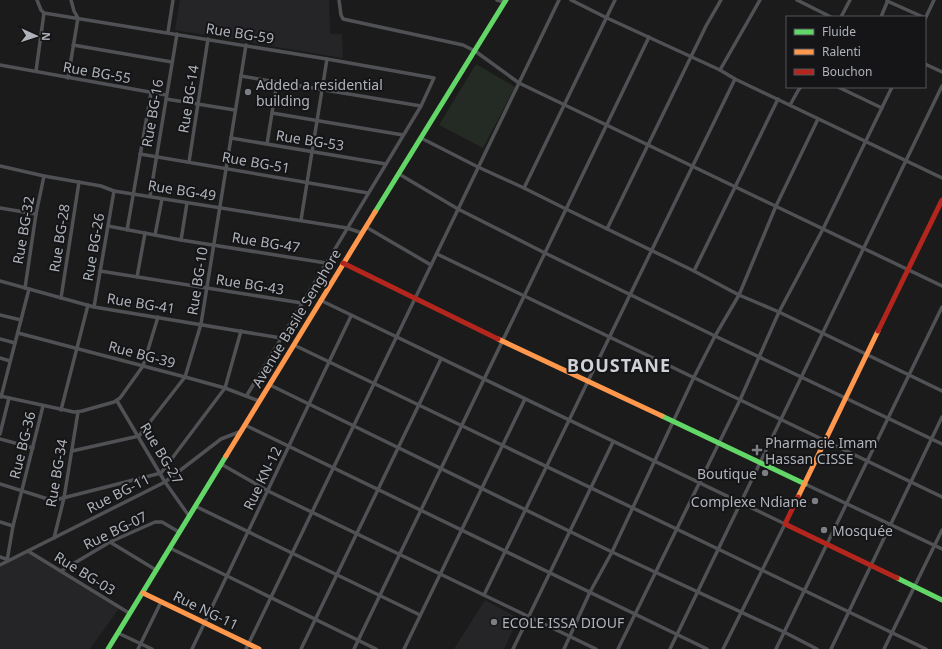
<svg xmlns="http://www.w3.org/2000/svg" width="942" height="649" font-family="'Noto Sans',sans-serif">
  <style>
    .built { fill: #252527 }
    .green { fill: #242a24 }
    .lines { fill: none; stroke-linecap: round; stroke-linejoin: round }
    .street { stroke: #505154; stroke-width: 3.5 }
    .fast { stroke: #63d668; stroke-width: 5 }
    .slow { stroke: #ff974d; stroke-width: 5 }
    .jam { stroke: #b3261e; stroke-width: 5 }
    .poi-dot { fill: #7b7e82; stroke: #151517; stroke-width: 1.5 }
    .labels { text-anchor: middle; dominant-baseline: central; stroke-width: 4; stroke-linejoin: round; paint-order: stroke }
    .street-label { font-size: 14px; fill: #aeb3ba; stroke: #151517 }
    .poi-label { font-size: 14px; fill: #aeb3ba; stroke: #151517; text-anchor: start }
    .district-label { font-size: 18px; font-weight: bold; letter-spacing: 1px; fill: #cfd2d7; stroke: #151517 }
  </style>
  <rect width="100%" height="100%" fill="#1b1b1b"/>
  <!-- built -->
  <g class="built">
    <path d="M180,0H329L330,34H342L343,58L175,30Z"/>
    <path d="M28,551L120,607L90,649H0V567Z"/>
    <path d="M485,600L518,618L504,649H454Z"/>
  </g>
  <!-- green -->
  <path class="green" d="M476,64L515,87L483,148L439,125Z"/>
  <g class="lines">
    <!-- street -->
    <g class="street">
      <path d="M339,0L341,15L343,19L463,45L475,51L519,83L942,286"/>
      <path d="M497,0L505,2"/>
      <path d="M571,0L607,18L720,70L735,79L942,178"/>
      <path d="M797,0L831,17"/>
      <path d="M887,1L923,17"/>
      <path d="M44,13L327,59L434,78L421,106L247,395"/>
      <path d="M841,17L850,0"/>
      <path d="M881,17L888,0"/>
      <path d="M925,19L934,0"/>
      <path d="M168,32L173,0"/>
      <path d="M73,45L172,62"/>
      <path d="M925,64L942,72"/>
      <path d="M0,65L166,95"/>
      <path d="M720,70L760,0"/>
      <path d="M36,71L44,13L41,10L37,0"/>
      <path d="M241,76L421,106"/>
      <path d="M68,78L78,18L74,11L71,0"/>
      <path d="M838,87L882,108"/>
      <path d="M166,99L235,110"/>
      <path d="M790,105L799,89L801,87"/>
      <path d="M272,113L403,135"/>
      <path d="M231,138L386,164"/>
      <path d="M421,138L478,167L524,188L566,209L694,271L739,295L779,312L942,391"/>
      <path d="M267,144L277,82"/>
      <path d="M140,154L368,193"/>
      <path d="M189,162L208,39"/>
      <path d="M0,166L44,176L101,186L114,191L347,228L362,233"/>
      <path d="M399,174L458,209L545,253L715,336L942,444"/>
      <path d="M524,188L615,0"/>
      <path d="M150,196L177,34"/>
      <path d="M0,208L36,214"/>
      <path d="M301,220L327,59"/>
      <path d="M108,226L181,240L326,263"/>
      <path d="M366,227L431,265"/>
      <path d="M607,229L706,26L721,0"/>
      <path d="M127,230L151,93"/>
      <path d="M155,235L162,199"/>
      <path d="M181,240L187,203"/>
      <path d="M437,254L942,497"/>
      <path d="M100,271L302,303"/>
      <path d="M694,271L778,99"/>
      <path d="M137,277L145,233"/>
      <path d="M0,281L94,307L281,338"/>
      <path d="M25,288L36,214L44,176"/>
      <path d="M61,298L79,182"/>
      <path d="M320,300L785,524L723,649"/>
      <path d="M94,307L114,191"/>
      <path d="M0,315L21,320"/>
      <path d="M18,333L185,377L225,388L259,401"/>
      <path d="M0,339L15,343"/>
      <path d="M294,345L926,649"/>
      <path d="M0,358L10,361"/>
      <path d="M270,385L612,552L784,632L817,649"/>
      <path d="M0,396L74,412L82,411L114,402L120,398L143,366L158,317"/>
      <path d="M1,397L29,289"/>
      <path d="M117,401L165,482L189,516"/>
      <path d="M61,410L88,305"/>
      <path d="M245,425L707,649"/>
      <path d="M0,434L9,398"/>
      <path d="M0,439L33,448"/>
      <path d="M72,451L139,436L185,377L201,324L246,45"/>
      <path d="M221,464L268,491L596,649"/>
      <path d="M0,484L51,500H55L161,473L225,388L241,331"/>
      <path d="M805,484L942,549"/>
      <path d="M195,506L420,615"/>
      <path d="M0,522L13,526"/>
      <path d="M54,538L64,498L78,412"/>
      <path d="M110,542L156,570"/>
      <path d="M170,548L376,649"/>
      <path d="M28,551L129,613"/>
      <path d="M0,557L6,559"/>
      <path d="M7,561L13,526L43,406"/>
      <path d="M0,565L165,482L221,439L239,432"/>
      <path d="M61,571L110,542L155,522H162L179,532"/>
      <path d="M484,595L735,79"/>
      <path d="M118,633L152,649"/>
      <path d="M138,649L161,602"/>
      <path d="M192,649L351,316"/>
      <path d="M246,649L559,0"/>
      <path d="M301,649L441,359"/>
      <path d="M354,649L649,37"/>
      <path d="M404,649L525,399"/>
      <path d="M513,649L613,442"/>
      <path d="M564,649L590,592L612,552L694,377L715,336L739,295L776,206L818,119"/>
      <path d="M618,649L740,400L779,312L823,229L892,87"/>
      <path d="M670,649L942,86"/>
      <path d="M776,649L942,307"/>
      <path d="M831,649L942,417"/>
      <path d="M884,649L942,530"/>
    </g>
    <!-- fast -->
    <g class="fast">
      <path d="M375,212L506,0"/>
      <path d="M662,416L805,484"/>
      <path d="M897,578L942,600"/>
      <path d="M108,649L226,456"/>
    </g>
    <!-- slow -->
    <g class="slow">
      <path d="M498,339L662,416"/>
      <path d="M226,456L375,212"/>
      <path d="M798,497L878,331"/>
      <path d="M143,593L259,649"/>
    </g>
    <!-- jam -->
    <g class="jam">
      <path d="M343,263L498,339"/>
      <path d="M878,331L942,200"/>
      <path d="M798,497L785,524L897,578"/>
    </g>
  </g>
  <!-- markers -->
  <g class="poi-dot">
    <circle cx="248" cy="92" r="4"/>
    <path d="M755 444h4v4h4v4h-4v4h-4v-4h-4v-4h4z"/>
    <circle cx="765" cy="473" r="4"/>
    <circle cx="815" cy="501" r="4"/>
    <circle cx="824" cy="530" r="4"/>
    <circle cx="494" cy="622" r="4"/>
  </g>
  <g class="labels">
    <!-- street labels -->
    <g class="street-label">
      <text transform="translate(240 33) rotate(9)">Rue BG-59</text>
      <text transform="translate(97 72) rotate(10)">Rue BG-55</text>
      <text transform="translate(188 99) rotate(-81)">Rue BG-14</text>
      <text transform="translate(152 113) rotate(-80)">Rue BG-16</text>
      <text transform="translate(310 140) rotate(9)">Rue BG-53</text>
      <text transform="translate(256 162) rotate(10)">Rue BG-51</text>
      <text transform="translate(182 190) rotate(9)">Rue BG-49</text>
      <text transform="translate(23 230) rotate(-80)">Rue BG-32</text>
      <text transform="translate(59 238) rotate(-81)">Rue BG-28</text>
      <text transform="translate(266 242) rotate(9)">Rue BG-47</text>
      <text transform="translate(93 247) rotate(-80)">Rue BG-26</text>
      <text transform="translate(197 281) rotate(-81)">Rue BG-10</text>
      <text transform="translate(250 284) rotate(9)">Rue BG-43</text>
      <text transform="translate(141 303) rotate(9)">Rue BG-41</text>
      <text transform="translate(296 318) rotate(-59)">Avenue Basile Senghore</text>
      <text transform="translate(142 354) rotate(15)">Rue BG-39</text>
      <text transform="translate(22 445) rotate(-76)">Rue BG-36</text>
      <text transform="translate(162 453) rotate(59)">Rue BG-27</text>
      <text transform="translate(56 473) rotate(-80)">Rue BG-34</text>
      <text transform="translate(262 478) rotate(-64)">Rue KN-12</text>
      <text transform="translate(118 493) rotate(-27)">Rue BG-11</text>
      <text transform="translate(115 530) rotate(-26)">Rue BG-07</text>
      <text transform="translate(85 573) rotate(32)">Rue BG-03</text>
      <text transform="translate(206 610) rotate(26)">Rue NG-11</text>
    </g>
    <!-- poi labels -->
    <g class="poi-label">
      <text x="256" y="84">Added a residential<tspan x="256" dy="16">building</tspan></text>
      <text x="765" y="442">Pharmacie Imam<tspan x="765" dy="16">Hassan CISSE</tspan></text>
      <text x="757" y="473" text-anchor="end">Boutique</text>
      <text x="807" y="501" text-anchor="end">Complexe Ndiane</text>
      <text x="832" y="530">Mosquée</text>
      <text x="502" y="622">ECOLE ISSA DIOUF</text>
    </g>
    <!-- district labels -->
    <g class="district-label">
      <text x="619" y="365">BOUSTANE</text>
    </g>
  </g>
  <!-- legend -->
  <rect x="786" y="16" width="140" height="72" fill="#151517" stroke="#525458"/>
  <rect x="794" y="29" width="20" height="6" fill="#63d668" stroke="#525458"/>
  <text x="822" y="36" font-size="12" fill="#aeb3ba">Fluide</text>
  <rect x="794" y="49" width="20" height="6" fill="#ff974d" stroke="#525458"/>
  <text x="822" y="56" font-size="12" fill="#aeb3ba">Ralenti</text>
  <rect x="794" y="69" width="20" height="6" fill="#b3261e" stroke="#525458"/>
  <text x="822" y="76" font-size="12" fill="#aeb3ba">Bouchon</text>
  <!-- north arrow -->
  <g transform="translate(36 36) rotate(93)" stroke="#151517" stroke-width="3" paint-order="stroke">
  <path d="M0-3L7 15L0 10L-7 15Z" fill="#aeb3ba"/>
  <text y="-6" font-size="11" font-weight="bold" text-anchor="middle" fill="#aeb3ba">N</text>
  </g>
</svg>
